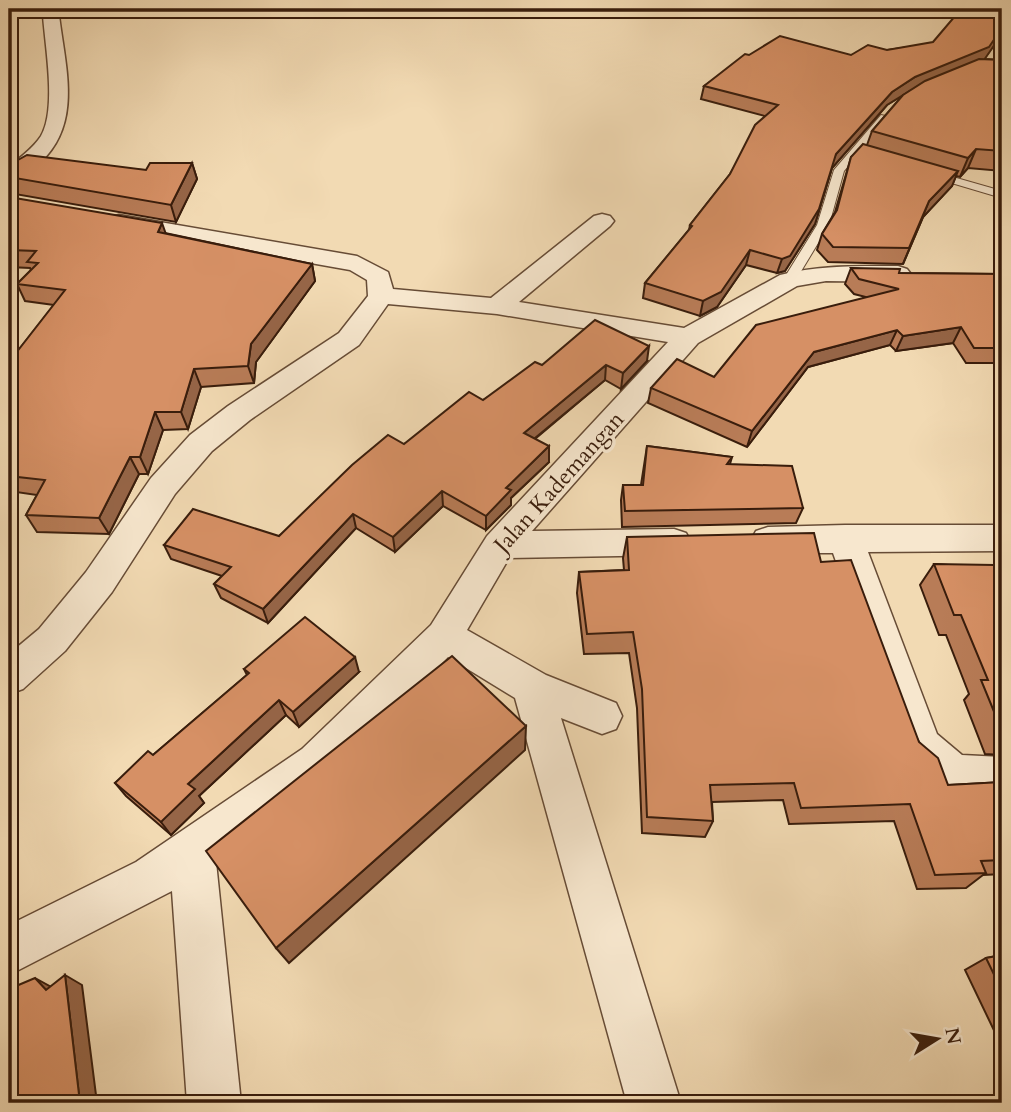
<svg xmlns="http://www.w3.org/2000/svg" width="1011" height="1112" font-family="Cardo,serif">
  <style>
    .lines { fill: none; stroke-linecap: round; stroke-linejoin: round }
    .lane-casing { stroke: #674c36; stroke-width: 2 }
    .street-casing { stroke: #674c36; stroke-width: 3 }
    .lane { fill: #f7e7ce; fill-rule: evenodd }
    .street { fill: #f7e7ce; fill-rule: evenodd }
    .wall { fill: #b87c57; stroke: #391d0c; stroke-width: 2 }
    .shaded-wall { fill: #966547; stroke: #391d0c; stroke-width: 2 }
    .building { fill: #d69065; stroke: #391d0c; stroke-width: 2 }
    .labels { text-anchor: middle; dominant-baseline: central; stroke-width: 7; stroke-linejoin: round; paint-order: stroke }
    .street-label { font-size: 23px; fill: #391d0c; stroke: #f7e7ce }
  </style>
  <rect width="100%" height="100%" fill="#f2dab3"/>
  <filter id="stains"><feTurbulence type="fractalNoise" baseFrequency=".00286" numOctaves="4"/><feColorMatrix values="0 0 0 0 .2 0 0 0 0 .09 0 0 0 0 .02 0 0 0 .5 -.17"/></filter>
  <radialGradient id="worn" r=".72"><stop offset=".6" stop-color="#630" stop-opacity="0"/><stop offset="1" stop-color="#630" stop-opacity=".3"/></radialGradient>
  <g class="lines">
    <defs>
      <g id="lane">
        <path d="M881,115L890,117L844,171L829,225L794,283H784L783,280L817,225L834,170Z"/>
        <path d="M932,171L1002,191V198L928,176L926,174Z"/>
      </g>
      <g id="street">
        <path d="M47,9H63L59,15C65,66 83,122 41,162C32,170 21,180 9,183V166C20,158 33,148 41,136C57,109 45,46 43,15Z"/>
        <path d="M602,214L610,216L614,221L610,226L519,302L684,328L780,275C820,265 857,266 898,266L907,269L911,274L907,279L898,282L826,281L797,286L698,343L532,531L674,529L686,533L691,542L686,551L674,555L509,558L467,630L546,675L616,703L622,716L616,729L602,734L561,718L681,1103H627L515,698L448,657L332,777L216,862L241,1103H187L172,891L9,975V925L136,862L302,749L431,625L487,536L668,342L497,314L388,304L359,345L250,420L212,451L175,494L112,592L65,651L23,689L9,694V654L39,629L86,572L151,478L190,435L228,406L339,333L368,296L367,280L350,270L119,229L111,227L107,222L111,217L119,215L357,256L388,272L393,289L491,298L594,216Z"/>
        <path d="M845,525H1002V551L868,552L937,734L962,755L1002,757V797C962,798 935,788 906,759L833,553H768L756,549L751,540L756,531L768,527Z"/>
      </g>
    </defs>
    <!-- lane casing -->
    <use href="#lane" class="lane-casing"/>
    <!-- street casing -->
    <use href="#street" class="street-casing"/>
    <!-- lane -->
    <use href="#lane" class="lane"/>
    <!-- street -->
    <use href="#street" class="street"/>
  </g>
  <!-- wall -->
  <g class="wall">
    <path d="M1002,34L984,59L1002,60V171L968,168L960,177L956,176L952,186L923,217L903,264L828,262L817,250L822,234L835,212L851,157L867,145L872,131L903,95L887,105L832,168L815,224L785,271L777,273L746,265L717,307L700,316L643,298L645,283L689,230L690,225L730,174L765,116L701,99L704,86L749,55H851Z"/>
    <path d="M192,163L197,179L176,222L9,193V165L146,170Z"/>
    <path d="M9,197L165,233L312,264L315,281L256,362L254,383L201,387L188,429L163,430L148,474H139L109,534L37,532L26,515L37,495L9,491V362L54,305L25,301L17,284L31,270L30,268L9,267Z"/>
    <path d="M851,268L899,273L1002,274V422H998L996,363H966L953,343L896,351L890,345L808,367L747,447L648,403L651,388L714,377L866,297L854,294L845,284Z"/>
    <path d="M647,361L621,389L605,380L535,439L549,462L511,498V505L486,530L443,506L395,552L356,528L268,623L221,598L214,584L222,576L171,559L164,545L279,536L404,444L483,400L542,365Z"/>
    <path d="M647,446L732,457L730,464L803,508L796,523L622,527L621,500L623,485H641Z"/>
    <path d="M627,537L821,562L919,742L948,785L1002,782V874L983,875L966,888L917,889L894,821L789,824L783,800L712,802L713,821L705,837L642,833L637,708L629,653L584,654L577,593L579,572L624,570L623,558Z"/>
    <path d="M934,564L1002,569V755L985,754L964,700L969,694L946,635H939L920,585Z"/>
    <path d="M244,669L359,672L299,727L286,715L199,796L204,803L171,835L126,796L115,783L153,755L247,675Z"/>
    <path d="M1002,955V1047L965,970L986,958Z"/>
  </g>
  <!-- shaded-wall -->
  <g class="shaded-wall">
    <path d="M1002,28V34L984,60L910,91L887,105L832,168L815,224L785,271L777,273L782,259L836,154L892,92L915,77Z"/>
    <path d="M976,149L968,168L960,177L968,158Z"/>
    <path d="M192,163L197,179L176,222L171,205Z"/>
    <path d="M958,171L952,186L923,217L903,264L929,201Z"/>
    <path d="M162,223L168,240L158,232Z"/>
    <path d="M750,250L746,265L717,307L700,316L703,301Z"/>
    <path d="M312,264L315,281L256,362L254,383L248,366L251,344Z"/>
    <path d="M961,327L953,343L896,351L903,336Z"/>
    <path d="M897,330L890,345L808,367L747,447L752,431L814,352Z"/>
    <path d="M649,346L647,361L621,389L623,373Z"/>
    <path d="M606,365L605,380L523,448L524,433Z"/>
    <path d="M194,369L201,387L188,429L181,412Z"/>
    <path d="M155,412L163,430L148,474L140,457Z"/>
    <path d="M549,446V462L511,498V505L486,530V516L506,488Z"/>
    <path d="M130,457L139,474L109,534L99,518Z"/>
    <path d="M442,491L443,506L395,552L393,537Z"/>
    <path d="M353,514L356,528L268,623L263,609Z"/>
    <path d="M355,657L359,672L299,727L293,712Z"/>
    <path d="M279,700L286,715L199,796L204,803L171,835L161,822L188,784Z"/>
    <path d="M526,726L525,750L289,963L276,948Z"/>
    <path d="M65,975L82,985L97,1103H80Z"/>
    <path d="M35,978L53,988L46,990Z"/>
  </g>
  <!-- building -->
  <g class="building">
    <path d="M961,9H1002V28L989,47L915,77L892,92L836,154L819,209L790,256L782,259L750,250L721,292L703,301L645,283L692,226L690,225L730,174L755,125L778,105L704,86L745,54L749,55L780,36L851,55L868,45L887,50L933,42Z"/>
    <path d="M979,59L1002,60V151L976,149L968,158L872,131L903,95L925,81Z"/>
    <path d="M863,144L958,171L929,201L909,248L833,247L822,234L837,210L851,157Z"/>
    <path d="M27,155L146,170L150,163H192L171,205L9,177V165Z"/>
    <path d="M9,197L162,223L158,232L312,264L251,344L248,366L194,369L181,412H155L140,457H130L99,518L26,515L45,480L9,476V459L13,453L9,454V362L65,290L17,284L38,263L27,262L36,251L9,250Z"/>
    <path d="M851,268L900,269L899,273L1002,274V348H974L961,327L903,336L897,330L814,352L752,431L651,388L677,359L714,377L756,325L899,289L859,279Z"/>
    <path d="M595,320L649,346L623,373L606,365L524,433L549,446L506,488L511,490L486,516L442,491L393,537L353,514L263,609L214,584L231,567L164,545L193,509L279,536L352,465L388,435L404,444L469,392L483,400L535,362L542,365Z"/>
    <path d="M647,446L732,457L727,464L792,466L803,508L625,511L623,485H643Z"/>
    <path d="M814,533L821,562L851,560L919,742L938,758L948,785L1002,782V860L981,861L986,873L935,875L910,804L801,808L794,783L710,785L713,821L647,817L642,689L633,632L587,634L579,572L629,570L627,537Z"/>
    <path d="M934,564L994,565L996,570L1002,569V731L981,680H988L961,615H954Z"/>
    <path d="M305,617L355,657L293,712L279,700L188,784L195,789L161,822L115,783L148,751L153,755L249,673L244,669Z"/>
    <path d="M452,656L526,726L276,948L206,851Z"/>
    <path d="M1002,955V991L986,958Z"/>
    <path d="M65,975L80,1103H9V989L35,978L46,990Z"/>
  </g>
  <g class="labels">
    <!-- street labels -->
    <g class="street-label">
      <text transform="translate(559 482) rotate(-48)">Jalan Kademangan</text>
    </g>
  </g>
  <!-- margin -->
  <rect width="1011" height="1112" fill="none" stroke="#f2dab3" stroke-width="35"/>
  <rect x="10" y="10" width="990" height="1091" fill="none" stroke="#391d0c" stroke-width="3.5"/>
  <rect x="18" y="18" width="976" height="1077" fill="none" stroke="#391d0c" stroke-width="2"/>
  <!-- north arrow -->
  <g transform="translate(937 1039) rotate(79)" stroke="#f7e7ce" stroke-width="5" paint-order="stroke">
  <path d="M0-5L12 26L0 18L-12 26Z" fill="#391d0c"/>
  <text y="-10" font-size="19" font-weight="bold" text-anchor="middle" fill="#391d0c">N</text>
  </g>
  <rect width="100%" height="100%" filter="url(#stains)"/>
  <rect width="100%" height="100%" fill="url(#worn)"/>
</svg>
